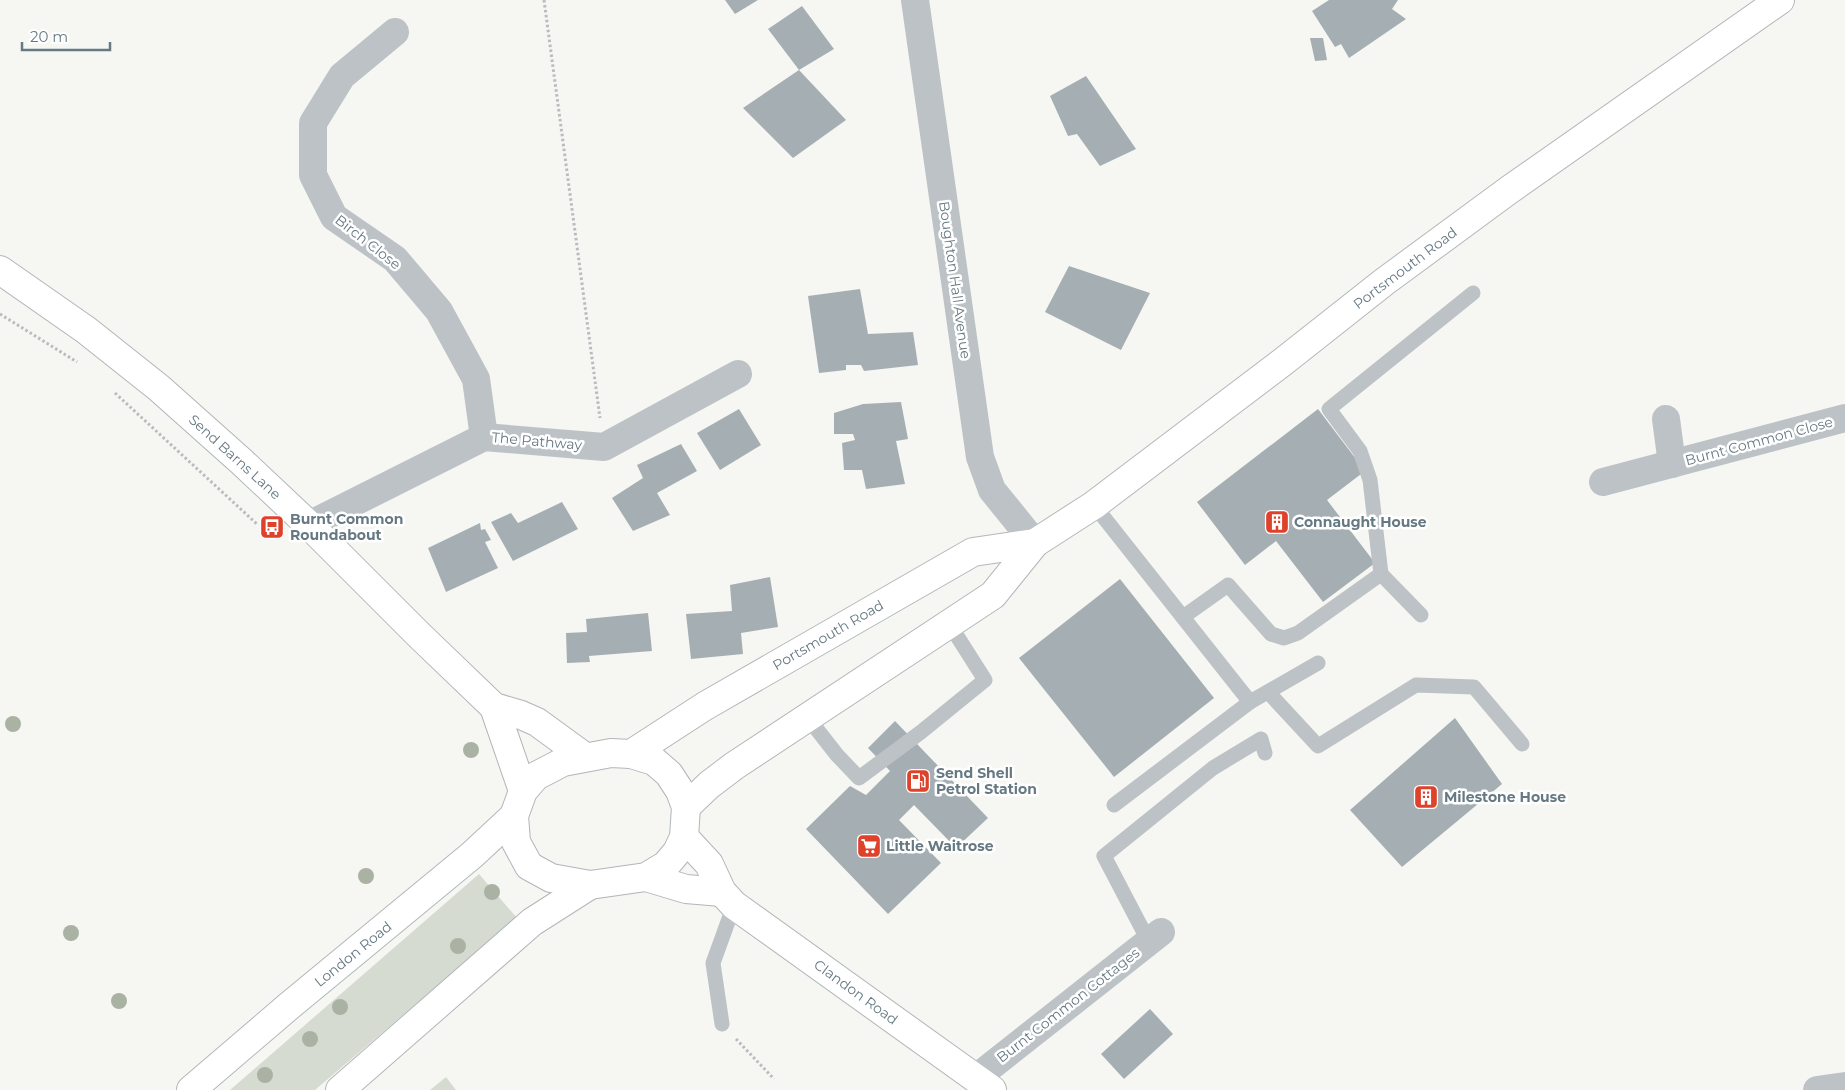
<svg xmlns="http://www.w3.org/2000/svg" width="1845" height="1090" font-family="Montserrat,sans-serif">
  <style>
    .green { fill: #d6dbd2 }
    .building { fill: #a5afb3 }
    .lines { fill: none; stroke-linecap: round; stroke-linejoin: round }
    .secondary-casing { stroke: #b1b8bb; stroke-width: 30 }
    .primary-casing { stroke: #b0b6b9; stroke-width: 30 }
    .path { stroke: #b9bcbe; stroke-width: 3; stroke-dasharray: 2.5 2.5; stroke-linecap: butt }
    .lane { stroke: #bcc2c5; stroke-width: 15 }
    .street { stroke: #bcc2c5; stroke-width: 28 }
    .secondary { stroke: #fff; stroke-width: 28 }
    .primary { stroke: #fff; stroke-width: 28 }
    .tree { fill: #aab2a4 }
    .labels { text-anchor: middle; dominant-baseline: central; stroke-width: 5; stroke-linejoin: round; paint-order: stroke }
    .street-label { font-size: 14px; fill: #667983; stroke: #fff }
    .poi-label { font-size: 14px; font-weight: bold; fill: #667983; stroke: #fff; text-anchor: start }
  </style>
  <rect width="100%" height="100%" fill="#f6f6f2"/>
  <!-- green -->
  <g class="green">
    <path d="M479,874L517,918L315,1090H230Z"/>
    <path d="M446,1077L456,1090H430Z"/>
  </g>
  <!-- building -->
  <g class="building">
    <path d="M725,0H758L735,14Z"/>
    <path d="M1329,0H1398L1392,9L1406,19L1349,58L1341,44L1335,47L1312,11Z"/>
    <path d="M802,6L834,49L799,70L768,29Z"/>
    <path d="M1310,38H1323L1327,60L1315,61Z"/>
    <path d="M799,70L846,120L793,158L743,108Z"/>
    <path d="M1086,76L1136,149L1100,166L1077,134L1068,136L1050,96Z"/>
    <path d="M1069,266L1150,293L1121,350L1045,312Z"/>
    <path d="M860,289L868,334L913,332L918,365L864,371L861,365H846V370L819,373L808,296Z"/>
    <path d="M901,402L908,439L896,441L905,484L866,489L862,470H844L842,443L855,440L853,434H834V413L863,404Z"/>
    <path d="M739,409L761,445L720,470L697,433Z"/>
    <path d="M1318,409L1365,471L1327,500L1375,563L1323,602L1276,541L1245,565L1197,502Z"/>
    <path d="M681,444L697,471L657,493L670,515L633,531L612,498L643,478L637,465Z"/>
    <path d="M562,502L578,529L513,561L491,522L511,513L518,523Z"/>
    <path d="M480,523L481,530L485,529L491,540L485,542L498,568L446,592L428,548Z"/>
    <path d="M770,577L778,627L741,633L743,654L691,659L686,614L732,611L730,585Z"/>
    <path d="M1120,579L1214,698L1114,777L1019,658Z"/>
    <path d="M648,613L652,651L589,656L590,662L567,663L566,633L587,632L586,619Z"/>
    <path d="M1455,718L1502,784L1402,867L1350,810Z"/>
    <path d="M895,721L988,818L956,848L914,805L899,820L941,863L888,914L806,829L850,786L866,795L890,771L868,748Z"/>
    <path d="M1150,1009L1173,1034L1124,1079L1101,1054Z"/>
  </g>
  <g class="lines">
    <defs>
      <g id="secondary">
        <path d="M631,754L705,706L973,552L1035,543"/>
        <path d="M686,807L709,785L734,766L993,595L1035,543L1094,505L1284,361L1384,282L1509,190L1780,0"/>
        <path d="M191,1090L289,1006L472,855L514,816"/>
        <path d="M340,1090L532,922L590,885"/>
      </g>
      <g id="primary">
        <path d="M0,270L86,330L159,388L242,462L309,525L419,635L494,707L521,715L537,722L585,757"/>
        <path d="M494,707L523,791"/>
        <path d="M611,753L631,754L654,761L669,774L680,791L686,807L684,837L677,852L666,865L646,877L590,885L551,878L529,866L516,842L514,816L523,791L536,776L563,762Z"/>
        <path d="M684,837L709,864L722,892L734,905L992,1090"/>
        <path d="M646,877L686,889L722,892"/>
      </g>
    </defs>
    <!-- secondary casing -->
    <use href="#secondary" class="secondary-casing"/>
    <!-- primary casing -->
    <use href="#primary" class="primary-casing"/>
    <!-- path -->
    <g class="path">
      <path d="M544,0L600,418"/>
      <path d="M0,314L77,362"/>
      <path d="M115,393L258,525"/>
      <path d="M736,1039L774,1079"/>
    </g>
    <!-- lane -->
    <g class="lane">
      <path d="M1094,505L1250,702L1318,663"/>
      <path d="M1381,574L1370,480L1360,451L1329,409L1473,293"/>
      <path d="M1183,617L1228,585L1271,634L1284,638L1298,633L1381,574L1421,615"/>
      <path d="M1268,692L1318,746L1416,685L1474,687L1522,744"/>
      <path d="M808,718L837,755L859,778L921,732L985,680L950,625"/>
      <path d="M1114,805L1250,702"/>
      <path d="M1149,942L1104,856L1213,768L1261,739L1265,753"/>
      <path d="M722,1024L713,963L734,905"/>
    </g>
    <!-- street -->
    <g class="street">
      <path d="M915,0L980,457L992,490L1035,543"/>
      <path d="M395,32L342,76L313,123V175L334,217L395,259L439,311L476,379L484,437"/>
      <path d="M1666,419L1672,464"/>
      <path d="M1603,482L1845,418"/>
      <path d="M309,525L484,437L604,447L738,374"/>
      <path d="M976,1078L1161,932"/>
      <path d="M1817,1090L1845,1086"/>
    </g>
    <!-- secondary -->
    <use href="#secondary" class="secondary"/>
    <!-- primary -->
    <use href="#primary" class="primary"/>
  </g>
  <!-- trees -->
  <g class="tree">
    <circle cx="13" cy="724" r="8"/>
    <circle cx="471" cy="750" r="8"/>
    <circle cx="366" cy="876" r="8"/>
    <circle cx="492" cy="892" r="8"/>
    <circle cx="71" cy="933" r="8"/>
    <circle cx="458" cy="946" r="8"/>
    <circle cx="119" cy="1001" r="8"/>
    <circle cx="340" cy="1007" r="8"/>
    <circle cx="310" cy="1039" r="8"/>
    <circle cx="265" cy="1075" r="8"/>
  </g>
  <!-- icons -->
  <defs>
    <symbol id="building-square" viewBox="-11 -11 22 22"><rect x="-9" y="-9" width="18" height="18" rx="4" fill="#de422b" stroke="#fff"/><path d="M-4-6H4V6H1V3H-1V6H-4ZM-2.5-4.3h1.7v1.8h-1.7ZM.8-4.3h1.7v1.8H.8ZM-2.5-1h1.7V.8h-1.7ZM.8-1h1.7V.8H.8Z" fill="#fff"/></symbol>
    <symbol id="bus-square" viewBox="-11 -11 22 22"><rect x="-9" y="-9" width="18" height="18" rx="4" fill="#de422b" stroke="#fff"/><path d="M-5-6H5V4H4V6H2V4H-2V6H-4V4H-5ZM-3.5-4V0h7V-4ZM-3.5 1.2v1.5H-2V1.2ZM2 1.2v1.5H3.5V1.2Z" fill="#fff"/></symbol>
    <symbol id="fuel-square" viewBox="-11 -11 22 22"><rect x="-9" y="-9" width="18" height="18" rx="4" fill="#de422b" stroke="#fff"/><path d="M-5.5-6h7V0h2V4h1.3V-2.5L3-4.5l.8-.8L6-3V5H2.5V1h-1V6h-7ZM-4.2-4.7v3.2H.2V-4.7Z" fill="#fff"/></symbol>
    <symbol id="supermarket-square" viewBox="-11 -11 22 22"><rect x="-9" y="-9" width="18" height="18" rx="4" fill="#de422b" stroke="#fff"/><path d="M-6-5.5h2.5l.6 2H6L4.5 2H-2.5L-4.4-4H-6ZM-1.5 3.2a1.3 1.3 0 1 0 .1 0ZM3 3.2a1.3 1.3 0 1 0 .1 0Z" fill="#fff"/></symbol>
  </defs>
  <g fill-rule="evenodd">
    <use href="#building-square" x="1263" y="508" width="28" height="28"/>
    <use href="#bus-square" x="258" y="513" width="28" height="28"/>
    <use href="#fuel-square" x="904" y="767" width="28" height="28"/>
    <use href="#building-square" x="1412" y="783" width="28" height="28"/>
    <use href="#supermarket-square" x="855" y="832" width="28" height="28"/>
  </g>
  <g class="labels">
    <!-- street labels -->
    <g class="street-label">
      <text transform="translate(368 242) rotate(38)">Birch Close</text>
      <text transform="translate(1405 268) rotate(-37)">Portsmouth Road</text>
      <text transform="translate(955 280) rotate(82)">Boughton Hall Avenue</text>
      <text transform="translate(537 441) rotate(5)">The Pathway</text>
      <text transform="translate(1759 441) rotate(-15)">Burnt Common Close</text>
      <text transform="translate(235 457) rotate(42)">Send Barns Lane</text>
      <text transform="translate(828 635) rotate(-30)">Portsmouth Road</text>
      <text transform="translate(353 954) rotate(-39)">London Road</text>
      <text transform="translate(856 992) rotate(36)">Clandon Road</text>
      <text transform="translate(1068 1005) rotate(-38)">Burnt Common Cottages</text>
    </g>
    <!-- poi labels -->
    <g class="poi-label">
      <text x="290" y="519">Burnt Common<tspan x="290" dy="16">Roundabout</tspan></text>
      <text x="1294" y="522">Connaught House</text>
      <text x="936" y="773">Send Shell<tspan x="936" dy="16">Petrol Station</tspan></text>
      <text x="1444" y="797">Milestone House</text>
      <text x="886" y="846">Little Waitrose</text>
    </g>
  </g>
  <!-- scale -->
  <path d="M22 42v8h88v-8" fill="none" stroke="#667983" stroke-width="2.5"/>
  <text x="30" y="42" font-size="15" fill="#667983" stroke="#ffffff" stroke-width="4" paint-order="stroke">20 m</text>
</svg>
